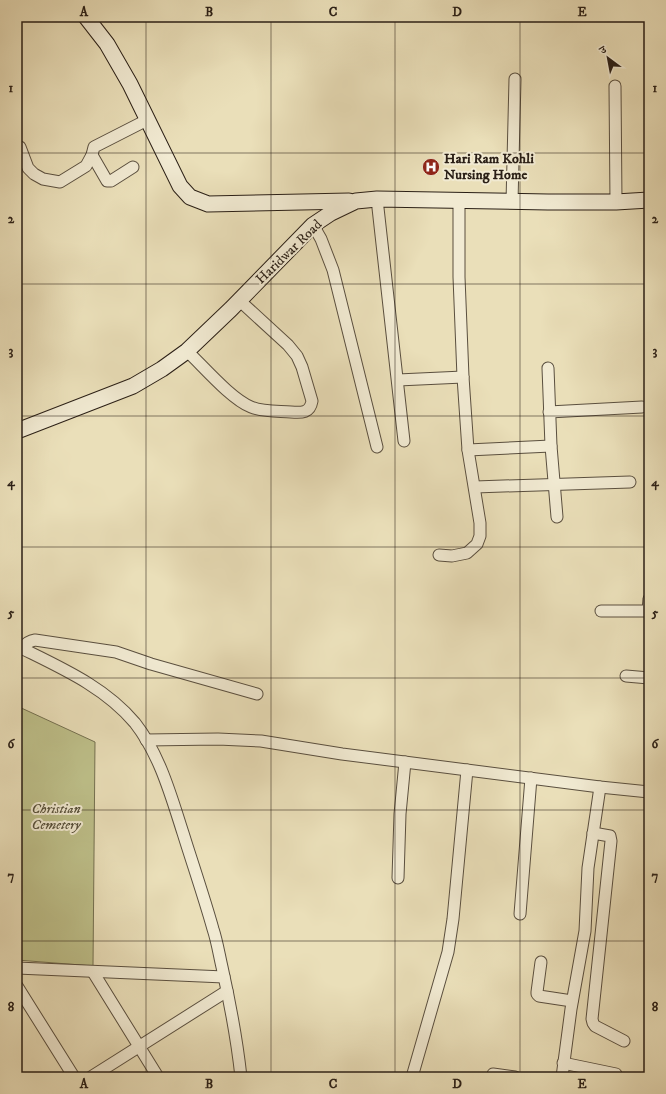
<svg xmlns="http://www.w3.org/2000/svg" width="666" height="1094" font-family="'IM FELL DW Pica','Noto Serif Devanagari',serif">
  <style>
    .green { fill: #bec08a; stroke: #747050 }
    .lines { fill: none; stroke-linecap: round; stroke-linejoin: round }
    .street-casing { stroke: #5a4f3f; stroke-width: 13 }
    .secondary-casing { stroke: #2a1f16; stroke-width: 17 }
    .street { stroke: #f1ead2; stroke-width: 11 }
    .secondary { stroke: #f1ead2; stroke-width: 15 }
    .grid { fill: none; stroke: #2a1f16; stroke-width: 1; stroke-opacity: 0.55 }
    .labels { text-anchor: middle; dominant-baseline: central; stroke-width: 4; stroke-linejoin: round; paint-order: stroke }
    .poi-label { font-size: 14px; font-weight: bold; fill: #2a1f16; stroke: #f1ead2; text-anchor: start }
    .street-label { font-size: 14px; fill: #2a1f16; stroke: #f1ead2 }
    .park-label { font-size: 14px; font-style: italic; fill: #564f39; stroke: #f1ead2 }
    .neatline { fill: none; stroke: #2a1f16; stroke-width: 1.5 }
    .grid-label { font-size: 13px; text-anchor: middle; font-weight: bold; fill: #2a1f16 }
  </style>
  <rect width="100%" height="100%" fill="#eadfb9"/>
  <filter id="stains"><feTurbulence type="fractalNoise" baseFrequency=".005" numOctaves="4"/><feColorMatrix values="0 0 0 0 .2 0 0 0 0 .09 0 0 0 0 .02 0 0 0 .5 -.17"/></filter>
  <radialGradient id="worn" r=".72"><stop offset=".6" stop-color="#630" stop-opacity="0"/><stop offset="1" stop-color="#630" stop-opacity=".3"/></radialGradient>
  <!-- green -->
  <path class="green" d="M17,706L95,742L93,966L17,960Z"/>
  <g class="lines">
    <defs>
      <g id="street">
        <path d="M615,86L616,202"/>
        <path d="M20,147L28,168L34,174L43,179L60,182L86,166L92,155L94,147L147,120"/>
        <path d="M92,155L107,181H111L133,167"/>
        <path d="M377,199L404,441"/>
        <path d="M512,202L515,79"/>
        <path d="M313,225L321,239L333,270L377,447"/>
        <path d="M187,351C204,367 231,399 251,407C263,412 278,411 291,412C302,413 310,413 312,401L302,367L297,356L288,345L240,301"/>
        <path d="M548,368L551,446L557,517"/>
        <path d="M398,380L463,377"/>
        <path d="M549,412L642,407"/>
        <path d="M468,450L551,446"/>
        <path d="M475,487L630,482"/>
        <path d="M439,555L452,556L467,553L477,544L480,536V523L468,450L463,377L459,277V200"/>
        <path d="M601,611H649"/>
        <path d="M648,611L649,599"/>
        <path d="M17,646C59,667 104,686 135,723C160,755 171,796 183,833C193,865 204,897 213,929C217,941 219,954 222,967C230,1003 237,1040 241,1077"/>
        <path d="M22,648C26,643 29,641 35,640L116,652L151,664L257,694"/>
        <path d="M626,676L649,678"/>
        <path d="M146,740L218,739L261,741L342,754L600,787L649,792"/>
        <path d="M593,833L610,836L611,841L592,1019L593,1023L595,1026L624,1041"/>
        <path d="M398,878L400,814L405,762"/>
        <path d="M520,914L531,778"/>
        <path d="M541,962L537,992V994L539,996L572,1001"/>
        <path d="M17,968L224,977"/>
        <path d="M93,972L158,1077"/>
        <path d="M17,986L74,1077"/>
        <path d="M563,1063L616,1074"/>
        <path d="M493,1074L515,1077"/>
        <path d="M91,1077L227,991"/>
        <path d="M412,1077L448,952L453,919L467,770"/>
        <path d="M562,1077L571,1009L585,931L588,868L600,787"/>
      </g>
      <g id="secondary">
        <path d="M86,17L107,44L130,84L180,186L190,197L208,204L349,201"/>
        <path d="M17,431L133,386L162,369L187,351L231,309L313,225L331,213L356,201L377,199L548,202H616L649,200"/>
      </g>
    </defs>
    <!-- street casing -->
    <use href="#street" class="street-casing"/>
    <!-- secondary casing -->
    <use href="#secondary" class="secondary-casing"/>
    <!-- street -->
    <use href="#street" class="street"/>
    <!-- secondary -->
    <use href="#secondary" class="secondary"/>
  </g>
  <!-- grid -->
  <path class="grid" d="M146,17V1077M271,17V1077M395,17V1077M520,17V1077M17,153H649M17,284H649M17,416H649M17,547H649M17,678H649M17,810H649M17,941H649"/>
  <!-- icons -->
  <defs>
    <symbol id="hospital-disc" viewBox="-11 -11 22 22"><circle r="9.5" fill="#8f2418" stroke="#f1ead2"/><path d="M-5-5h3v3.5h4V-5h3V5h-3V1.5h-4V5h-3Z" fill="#fff"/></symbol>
  </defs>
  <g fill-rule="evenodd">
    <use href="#hospital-disc" x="421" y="157" width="20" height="20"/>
  </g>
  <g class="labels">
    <!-- poi labels -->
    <g class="poi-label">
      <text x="444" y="159">Hari Ram Kohli<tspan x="444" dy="16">Nursing Home</tspan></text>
    </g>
    <!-- street labels -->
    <g class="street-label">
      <text transform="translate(289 252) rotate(-44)">Haridwar Road</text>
    </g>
    <!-- park labels -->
    <g class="park-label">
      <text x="56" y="809">Christian<tspan x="56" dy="16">Cemetery</tspan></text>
    </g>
  </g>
  <!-- margin -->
  <rect width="666" height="1094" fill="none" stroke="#eadfb9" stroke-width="44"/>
  <!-- north arrow -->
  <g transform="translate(608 58) rotate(328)" stroke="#f1ead2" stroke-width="3" paint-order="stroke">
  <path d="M0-3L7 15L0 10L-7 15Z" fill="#2a1f16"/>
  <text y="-6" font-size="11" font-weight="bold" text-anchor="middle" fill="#2a1f16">उ</text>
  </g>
  <rect x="22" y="22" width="622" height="1050" class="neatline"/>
  <g class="grid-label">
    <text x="84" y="16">A</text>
    <text x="209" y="16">B</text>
    <text x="333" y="16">C</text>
    <text x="457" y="16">D</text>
    <text x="582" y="16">E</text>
    <text x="11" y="92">1</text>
    <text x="655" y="92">1</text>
    <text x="11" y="223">2</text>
    <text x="655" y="223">2</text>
    <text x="11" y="355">3</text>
    <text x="655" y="355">3</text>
    <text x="11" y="486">4</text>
    <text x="655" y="486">4</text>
    <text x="11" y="617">5</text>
    <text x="655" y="617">5</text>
    <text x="11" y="748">6</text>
    <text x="655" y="748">6</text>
    <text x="11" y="880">7</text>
    <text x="655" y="880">7</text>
    <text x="11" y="1011">8</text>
    <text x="655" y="1011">8</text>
    <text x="84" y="1088">A</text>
    <text x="209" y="1088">B</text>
    <text x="333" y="1088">C</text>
    <text x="457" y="1088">D</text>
    <text x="582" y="1088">E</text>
  </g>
  <rect width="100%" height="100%" filter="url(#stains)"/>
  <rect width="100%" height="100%" fill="url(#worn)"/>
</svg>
